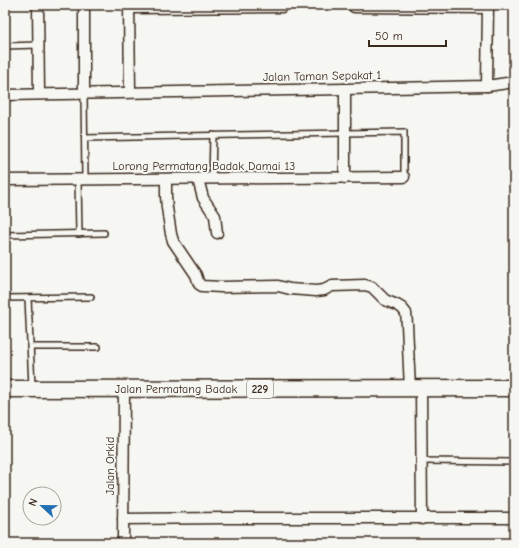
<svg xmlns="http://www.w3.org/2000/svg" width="519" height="548" font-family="'Comic Neue',sans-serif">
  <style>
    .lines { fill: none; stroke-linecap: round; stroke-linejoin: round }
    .service-casing { stroke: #3b2a1e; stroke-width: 8 }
    .minor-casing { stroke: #3b2a1e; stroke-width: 13 }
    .primary-casing { stroke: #3b2a1e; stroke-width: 19 }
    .service { stroke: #f6f6f2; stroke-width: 5 }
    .minor { stroke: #f6f6f2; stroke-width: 10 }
    .primary { stroke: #f6f6f2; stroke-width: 16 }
    .labels { text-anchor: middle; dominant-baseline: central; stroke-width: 4; stroke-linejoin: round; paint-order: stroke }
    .shield { fill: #f6f6f2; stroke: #73675e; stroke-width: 1 }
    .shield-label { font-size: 11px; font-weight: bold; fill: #3b2a1e }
    .street-label { font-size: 12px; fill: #3b2a1e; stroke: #f6f6f2 }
  </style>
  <rect width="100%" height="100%" fill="#f6f6f2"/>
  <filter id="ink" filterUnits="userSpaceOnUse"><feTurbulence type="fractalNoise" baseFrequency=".025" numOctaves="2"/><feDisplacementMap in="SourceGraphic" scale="8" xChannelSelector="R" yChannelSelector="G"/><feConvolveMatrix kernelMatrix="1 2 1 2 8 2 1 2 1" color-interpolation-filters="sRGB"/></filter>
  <g filter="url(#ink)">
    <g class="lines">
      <defs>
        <g id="service">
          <path d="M5,46L38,45"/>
          <path d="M84,93L85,180"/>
          <path d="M85,138L345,133L404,132V177"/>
          <path d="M212,179L213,135"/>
          <path d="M78,180L79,234"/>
          <path d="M5,235L104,233"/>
          <path d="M5,298L91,297"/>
          <path d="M28,298L32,387"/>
          <path d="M30,347H98"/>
          <path d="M422,461L514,462"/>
        </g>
        <g id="minor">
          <path d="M38,5L39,94"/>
          <path d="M84,5V93"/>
          <path d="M129,5L130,92"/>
          <path d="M354,7L488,8"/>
          <path d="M129,8L282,7"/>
          <path d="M487,86L488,5"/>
          <path d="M5,95L345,89L487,86L514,82"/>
          <path d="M345,178V89"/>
          <path d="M166,179V196L167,208L171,234L173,241L196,275L199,284L202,286L221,287L278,286L290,289L316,291L324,290L332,286L365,285L372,287L385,300L397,305L402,308L406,313L407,324L410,389"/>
          <path d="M198,179L203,198L215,216L217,233"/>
          <path d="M5,180L404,177"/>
          <path d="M421,389L422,519"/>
          <path d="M123,519L226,518H514"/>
          <path d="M123,543L124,389"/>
        </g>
        <path id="primary" d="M5,389L514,388"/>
      </defs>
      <!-- service casing -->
      <use href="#service" class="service-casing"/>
      <!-- minor casing -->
      <use href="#minor" class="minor-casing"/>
      <!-- primary casing -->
      <use href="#primary" class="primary-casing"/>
      <!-- service -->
      <use href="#service" class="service"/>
      <!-- minor -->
      <use href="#minor" class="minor"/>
      <!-- primary -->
      <use href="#primary" class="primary"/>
    </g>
  </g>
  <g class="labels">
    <!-- shield labels -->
    <rect class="shield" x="247" y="380" width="26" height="18" rx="3"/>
    <g class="shield-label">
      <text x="260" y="389">229</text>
    </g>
    <!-- street labels -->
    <g class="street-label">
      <text transform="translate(322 76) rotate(-1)">Jalan Taman Sepakat 1</text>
      <text x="204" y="166">Lorong Permatang Badak Damai 13</text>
      <text x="176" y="389">Jalan Permatang Badak</text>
      <text transform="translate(110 466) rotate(-90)">Jalan Orkid</text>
    </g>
  </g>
  <!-- margin -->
  <rect width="519" height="548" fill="none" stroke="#f6f6f2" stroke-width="20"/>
  <rect x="10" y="10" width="499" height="528" fill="none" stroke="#3b2a1e" stroke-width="1.5" filter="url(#ink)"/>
  <!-- north arrow -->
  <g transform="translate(42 506) rotate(292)"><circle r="19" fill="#f6f6f2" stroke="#aba49d"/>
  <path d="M0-3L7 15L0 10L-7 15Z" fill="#1f6fb2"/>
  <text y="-6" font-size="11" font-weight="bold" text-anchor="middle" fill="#3b2a1e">N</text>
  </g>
  <!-- scale -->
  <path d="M369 40v6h77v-6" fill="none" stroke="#3b2a1e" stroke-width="2"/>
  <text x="375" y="40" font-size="12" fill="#3b2a1e" stroke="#f6f6f2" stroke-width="3" paint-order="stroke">50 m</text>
</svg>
